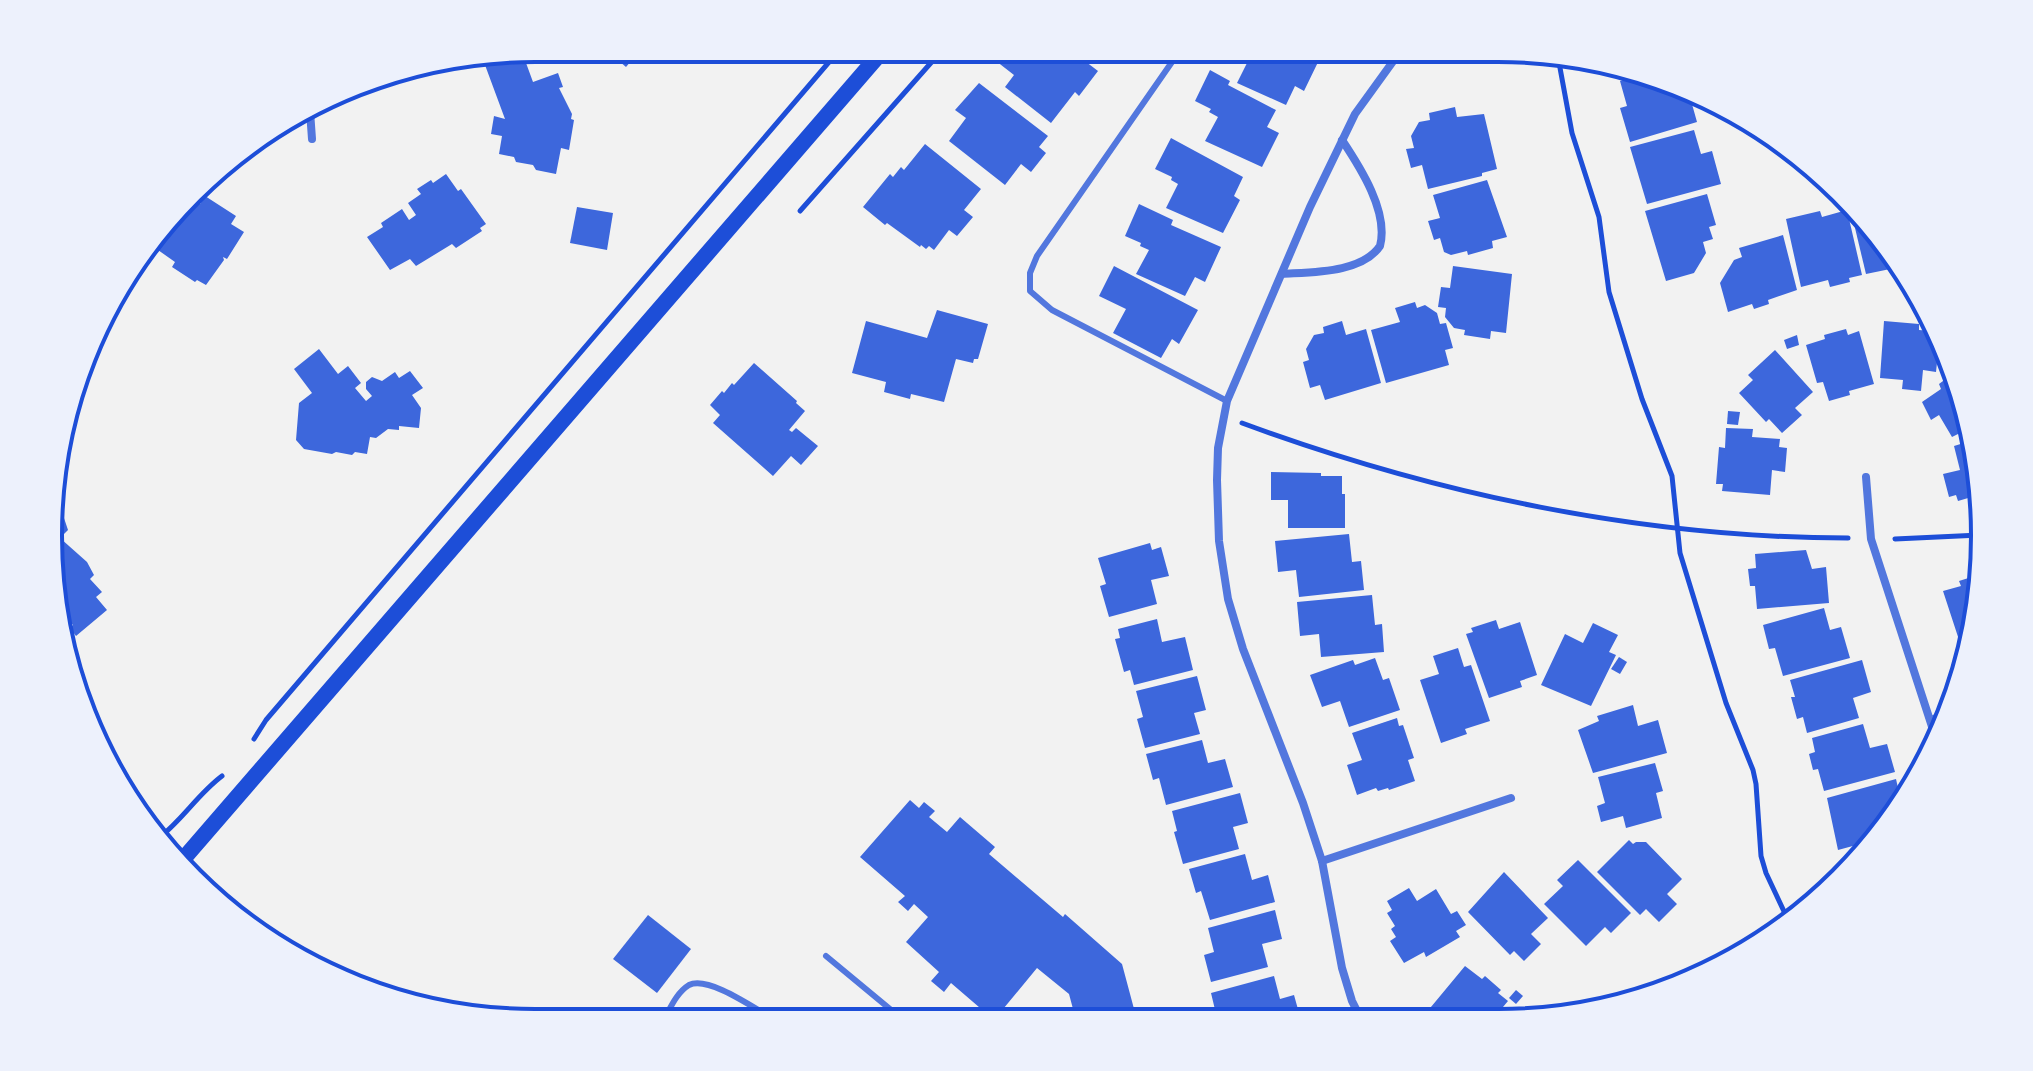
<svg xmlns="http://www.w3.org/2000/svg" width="2033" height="1071" font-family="Overpass,sans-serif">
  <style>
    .building { fill: #3d67dc }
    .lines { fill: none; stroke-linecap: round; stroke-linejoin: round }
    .path { stroke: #1d4ed8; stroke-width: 5 }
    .service { stroke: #5277de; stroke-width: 6 }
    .minor { stroke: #5277de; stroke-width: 8 }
    .secondary { stroke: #1d4ed8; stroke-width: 16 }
    .rim { fill: none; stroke: #1d4ed8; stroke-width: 4 }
  </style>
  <rect width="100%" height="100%" fill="#f2f2f2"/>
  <!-- building -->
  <g class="building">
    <path d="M604,48H642L626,67Z"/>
    <path d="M1005,48L1069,49L1098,71L1079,96L1075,92L1051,123L1005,87L1014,75L996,61Z"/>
    <path d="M1086,49H1119L1107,64Z"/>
    <path d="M1236,49H1301L1320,58L1304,91L1295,86L1286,105L1237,83L1249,59Z"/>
    <path d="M522,52L533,82L558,73L563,87L559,88L572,114L571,119L574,120L569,150L561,148L556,174L536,170L533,165L516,162L514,157L499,154L502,136L491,134L494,116L505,119L485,65Z"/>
    <path d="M1210,70L1230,81L1228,85L1276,110L1267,127L1279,133L1262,167L1205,141L1218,117L1209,112L1211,109L1195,101Z"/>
    <path d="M1634,77L1698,94L1690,97L1697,122L1630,142L1620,108L1627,106L1620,81Z"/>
    <path d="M979,83L1048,136L1039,147L1046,153L1031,172L1021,164L1005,185L949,141L966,118L955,110Z"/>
    <path d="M1455,107L1457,117L1484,114L1497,169L1482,173V176L1428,189L1422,165L1411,168L1406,149L1414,148L1411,136L1419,122L1430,120L1429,113Z"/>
    <path d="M1694,130L1701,154L1712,151L1721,184L1647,204L1630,147Z"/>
    <path d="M1171,138L1243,177L1234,196L1240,200L1223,233L1166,208L1178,184L1171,180L1172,177L1155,169Z"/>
    <path d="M925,144L981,189L964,210L973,217L957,236L949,230L934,250L929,246L926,249L921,245L920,247L887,223L885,225L863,207L890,174L893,177L901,167L904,170Z"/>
    <path d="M446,174L458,191L461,189L486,224L480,228L482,231L456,248L452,244L416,266L410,259L390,270L367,237L383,227L381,223L402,209L409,220L416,215L408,203L421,194L417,189L431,180L433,183Z"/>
    <path d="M1487,180L1507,237L1492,241L1493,248L1468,255L1467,251L1451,255L1444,252L1440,238L1434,240L1428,221L1440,218L1433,195Z"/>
    <path d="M1707,194L1716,225L1709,227L1713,239L1703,242L1706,253L1694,273L1666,281L1645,211Z"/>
    <path d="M205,196L236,216L231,224L244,232L227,259L223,257L224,260L206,285L197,280L195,282L172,267L175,262L158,250L161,246L153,241L192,199L200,204Z"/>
    <path d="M1139,204L1173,220L1171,225L1221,247L1205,282L1195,277L1185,296L1136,274L1149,250L1140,246L1141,243L1125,236Z"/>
    <path d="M1853,206L1864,214L1895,268L1866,274L1850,207Z"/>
    <path d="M577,207L613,213L607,250L570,243Z"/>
    <path d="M1847,210L1862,275L1849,278L1850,282L1830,287L1828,280L1801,287L1786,219L1820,211L1822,217Z"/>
    <path d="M1783,235L1797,290L1768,300L1769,304L1754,309L1752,304L1728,312L1720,283L1734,260L1742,257L1739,248Z"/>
    <path d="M1114,266L1198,310L1179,344L1172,339L1161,358L1113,333L1126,309L1099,296Z"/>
    <path d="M1453,266L1512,274L1506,333L1491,331L1490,339L1464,335L1465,330L1454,328L1445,317L1446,308L1438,307L1441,287L1450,288Z"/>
    <path d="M1415,302L1417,308L1425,305L1437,313L1440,324L1446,323L1453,348L1445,350L1449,365L1386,383L1371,330L1400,322L1395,308Z"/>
    <path d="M937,310L988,324L978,359H974L973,363L956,359L944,402L911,394L910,399L884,392L886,382L852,373L866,321L927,338Z"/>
    <path d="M1342,321L1346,335L1366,329L1381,383L1325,400L1320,385L1310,388L1303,362L1309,360L1306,349L1314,335L1324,333L1323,327Z"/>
    <path d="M1884,321L1919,324V330L1931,331L1939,344L1936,372L1923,370L1921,391L1902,389L1903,380L1880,378Z"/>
    <path d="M1846,329L1848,335L1859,331L1874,384L1849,391L1850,395L1829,401L1823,382L1817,383L1806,345L1825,339L1824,335Z"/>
    <path d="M1797,335L1799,345L1787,349L1784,340Z"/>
    <path d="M319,349L338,374L348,366L361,383L355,388L366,401L372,396L366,389V382L372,377L382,381L395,372L399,378L410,371L423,388L412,395L421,408L419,428L399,426V430L388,429L376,438L370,437L367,454L355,452L352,455L336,452L332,454L304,449L296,440L299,403L312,393L294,369Z"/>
    <path d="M1775,350L1813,392L1795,408L1802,415L1782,433L1769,419L1766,422L1739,393L1753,380L1748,375Z"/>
    <path d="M754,363L797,401L796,403L805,411L789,430L792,432L796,428L818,446L801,465L791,456L773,476L713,423L720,415L710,405L722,391L724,393L732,383L734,385Z"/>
    <path d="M1955,372L1959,379L1966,430L1952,437L1939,415L1931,420L1922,402L1941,389L1939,384Z"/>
    <path d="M1728,411L1740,412L1738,425L1727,424Z"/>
    <path d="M1726,428L1753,429L1752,437L1780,439L1779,447L1787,448L1785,472L1772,470L1770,495L1722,491L1723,484H1716L1719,447L1725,448Z"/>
    <path d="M1967,442L1975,496L1958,501L1956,495L1949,497L1943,474L1960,470L1954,446Z"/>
    <path d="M1271,472L1321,473V476H1342V494H1345V528H1288V500H1271Z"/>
    <path d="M55,509L63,515L68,530L60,538L87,562L94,575L90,579L102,592L96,597L107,610L76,636L70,628L73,625L61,611L49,568Z"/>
    <path d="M1349,534L1352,562L1361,561L1364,590L1299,597L1296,570L1278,572L1275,541Z"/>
    <path d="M1150,543L1152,550L1161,547L1169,576L1151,580L1157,604L1109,617L1100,586L1106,584L1098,558Z"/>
    <path d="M1806,550L1812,569L1826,567L1829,603L1757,609L1755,586H1750L1748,569L1756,568L1755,554Z"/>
    <path d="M1981,574L1963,646H1961L1943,591L1961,586L1959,581Z"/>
    <path d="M1372,595L1375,625L1382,624L1384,652L1321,657L1319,634L1300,636L1297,602Z"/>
    <path d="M1824,608L1830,630L1841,627L1850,658L1783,676L1775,648L1769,649L1763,625Z"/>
    <path d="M1157,619L1162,642L1185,637L1193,670L1134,685L1130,670L1124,672L1115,639L1120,638L1118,629Z"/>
    <path d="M1496,620L1499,629L1520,622L1537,675L1520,681L1522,687L1489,698L1466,634L1473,632L1471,628Z"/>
    <path d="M1593,623L1618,635L1609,652L1616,655L1591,706L1541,685L1565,634L1583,643Z"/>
    <path d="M1458,648L1464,667L1471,665L1490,721L1465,729L1467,734L1441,743L1420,680L1439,674L1433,656Z"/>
    <path d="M1619,657L1627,662L1620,674L1611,669Z"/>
    <path d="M1375,658L1383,680L1389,678L1400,710L1349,727L1340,701L1322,707L1310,675L1353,660L1355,665Z"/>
    <path d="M1862,660L1871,692L1853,698L1859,718L1807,733L1803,717L1797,719L1791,697H1795L1790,680Z"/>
    <path d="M1197,676L1206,710L1194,713L1200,734L1145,748L1137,719L1143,717L1136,691Z"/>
    <path d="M1633,705L1638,726L1658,720L1667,753L1593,773L1578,730L1599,721L1597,716Z"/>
    <path d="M1397,718L1399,726L1403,725L1414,758L1408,760L1415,781L1389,790L1388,788L1378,791L1376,788L1357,795L1347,765L1362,760L1352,733Z"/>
    <path d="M1863,724L1870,748L1887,744L1895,772L1824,791L1818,769L1813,770L1809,754L1815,752L1812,738Z"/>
    <path d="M1202,740L1208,763L1225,759L1233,787L1166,805L1159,778L1153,780L1146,754Z"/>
    <path d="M1655,763L1663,791L1656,793L1662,818L1626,828L1623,816L1601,822L1597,806L1605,803L1598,777Z"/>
    <path d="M1896,779L1901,801L1896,809L1891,810L1893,814L1875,840L1838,850L1827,798Z"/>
    <path d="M1240,793L1248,823L1233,827L1239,849L1183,864L1174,832L1177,831L1172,811Z"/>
    <path d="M910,800L919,808L924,802L935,811L929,817L947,832L960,817L995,847L989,854L1063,917L1065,914L1122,964L1137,1020H1076L1069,994L1037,968L994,1020L951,983L944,992L931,981L939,972L906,942L928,917L914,904L908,911L898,902L905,896L860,857Z"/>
    <path d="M1629,840L1633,844L1636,842H1646L1682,879L1667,894L1677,904L1659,922L1646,909L1640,915L1597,872Z"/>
    <path d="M1869,849L1864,857L1850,869L1846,855Z"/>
    <path d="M1245,854L1252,880L1268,875L1275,902L1210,920L1201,891L1196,893L1189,869Z"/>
    <path d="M1578,860L1631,913L1611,933L1605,927L1586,946L1544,904L1563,886L1557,880Z"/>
    <path d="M1504,872L1548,918L1531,934L1541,944L1524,961L1514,951L1510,955L1468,912Z"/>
    <path d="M1409,888L1417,901L1436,889L1451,914L1457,911L1466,925L1456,931L1460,937L1426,957L1424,952L1404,963L1390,941L1396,937L1391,929L1395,926L1387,913L1392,910L1387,901Z"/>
    <path d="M1275,910L1282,939L1262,944L1268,967L1211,982L1204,955L1214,952L1208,928Z"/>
    <path d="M648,915L691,949L657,993L613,959Z"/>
    <path d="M1465,966L1482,979L1485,976L1501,990L1498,993L1508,1001L1493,1019H1434L1426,1013Z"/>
    <path d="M1274,976L1280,999L1294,995L1301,1020H1226L1225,1016L1217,1018L1211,993Z"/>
    <path d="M1516,990L1523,996L1516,1004L1509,998Z"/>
  </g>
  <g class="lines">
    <!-- path -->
    <g class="path">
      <path d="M1558,57L1572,133L1599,217L1609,292L1642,399L1672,476L1680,553L1726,703L1753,770L1756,784L1761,856L1766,873L1789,922"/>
      <path d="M800,211L944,48"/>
      <path d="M1242,423C1435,494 1642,538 1848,538"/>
      <path d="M1895,539L1980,535"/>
      <path d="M254,739L266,720L841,48"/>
      <path d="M160,837C183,819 198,794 222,776"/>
    </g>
    <!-- service -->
    <g class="service">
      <path d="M1181,49L1037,256L1030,273V291L1052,310L1227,401"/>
      <path d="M826,956L896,1014L911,1021"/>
      <path d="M663,1021C670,1009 676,993 689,985C709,975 758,1011 777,1021"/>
    </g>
    <!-- minor -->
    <g class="minor">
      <path d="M310,111L312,139"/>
      <path d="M1282,274C1312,272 1362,273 1380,246C1389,212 1360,167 1342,140"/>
      <path d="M1866,477L1871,539L1937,742"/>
      <path d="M1931,720L1944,715"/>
      <path d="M1322,861L1511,798"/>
      <path d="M1361,1019L1352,1001L1342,968L1322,861L1303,803L1243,649L1228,599L1219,541L1217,480L1218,448L1227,401L1310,207L1355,114L1402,49"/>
    </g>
    <!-- secondary -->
    <path class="secondary" d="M179,864L885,48"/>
  </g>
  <!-- crop -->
  <path d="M0 0H2033V1071H0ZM535 62H1498A473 473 0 0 1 1971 535V536A473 473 0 0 1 1498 1009H535A473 473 0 0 1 62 536V535A473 473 0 0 1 535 62Z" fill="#edf1fc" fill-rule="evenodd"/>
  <path class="rim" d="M535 62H1498A473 473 0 0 1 1971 535V536A473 473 0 0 1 1498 1009H535A473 473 0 0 1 62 536V535A473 473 0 0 1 535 62Z"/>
</svg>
